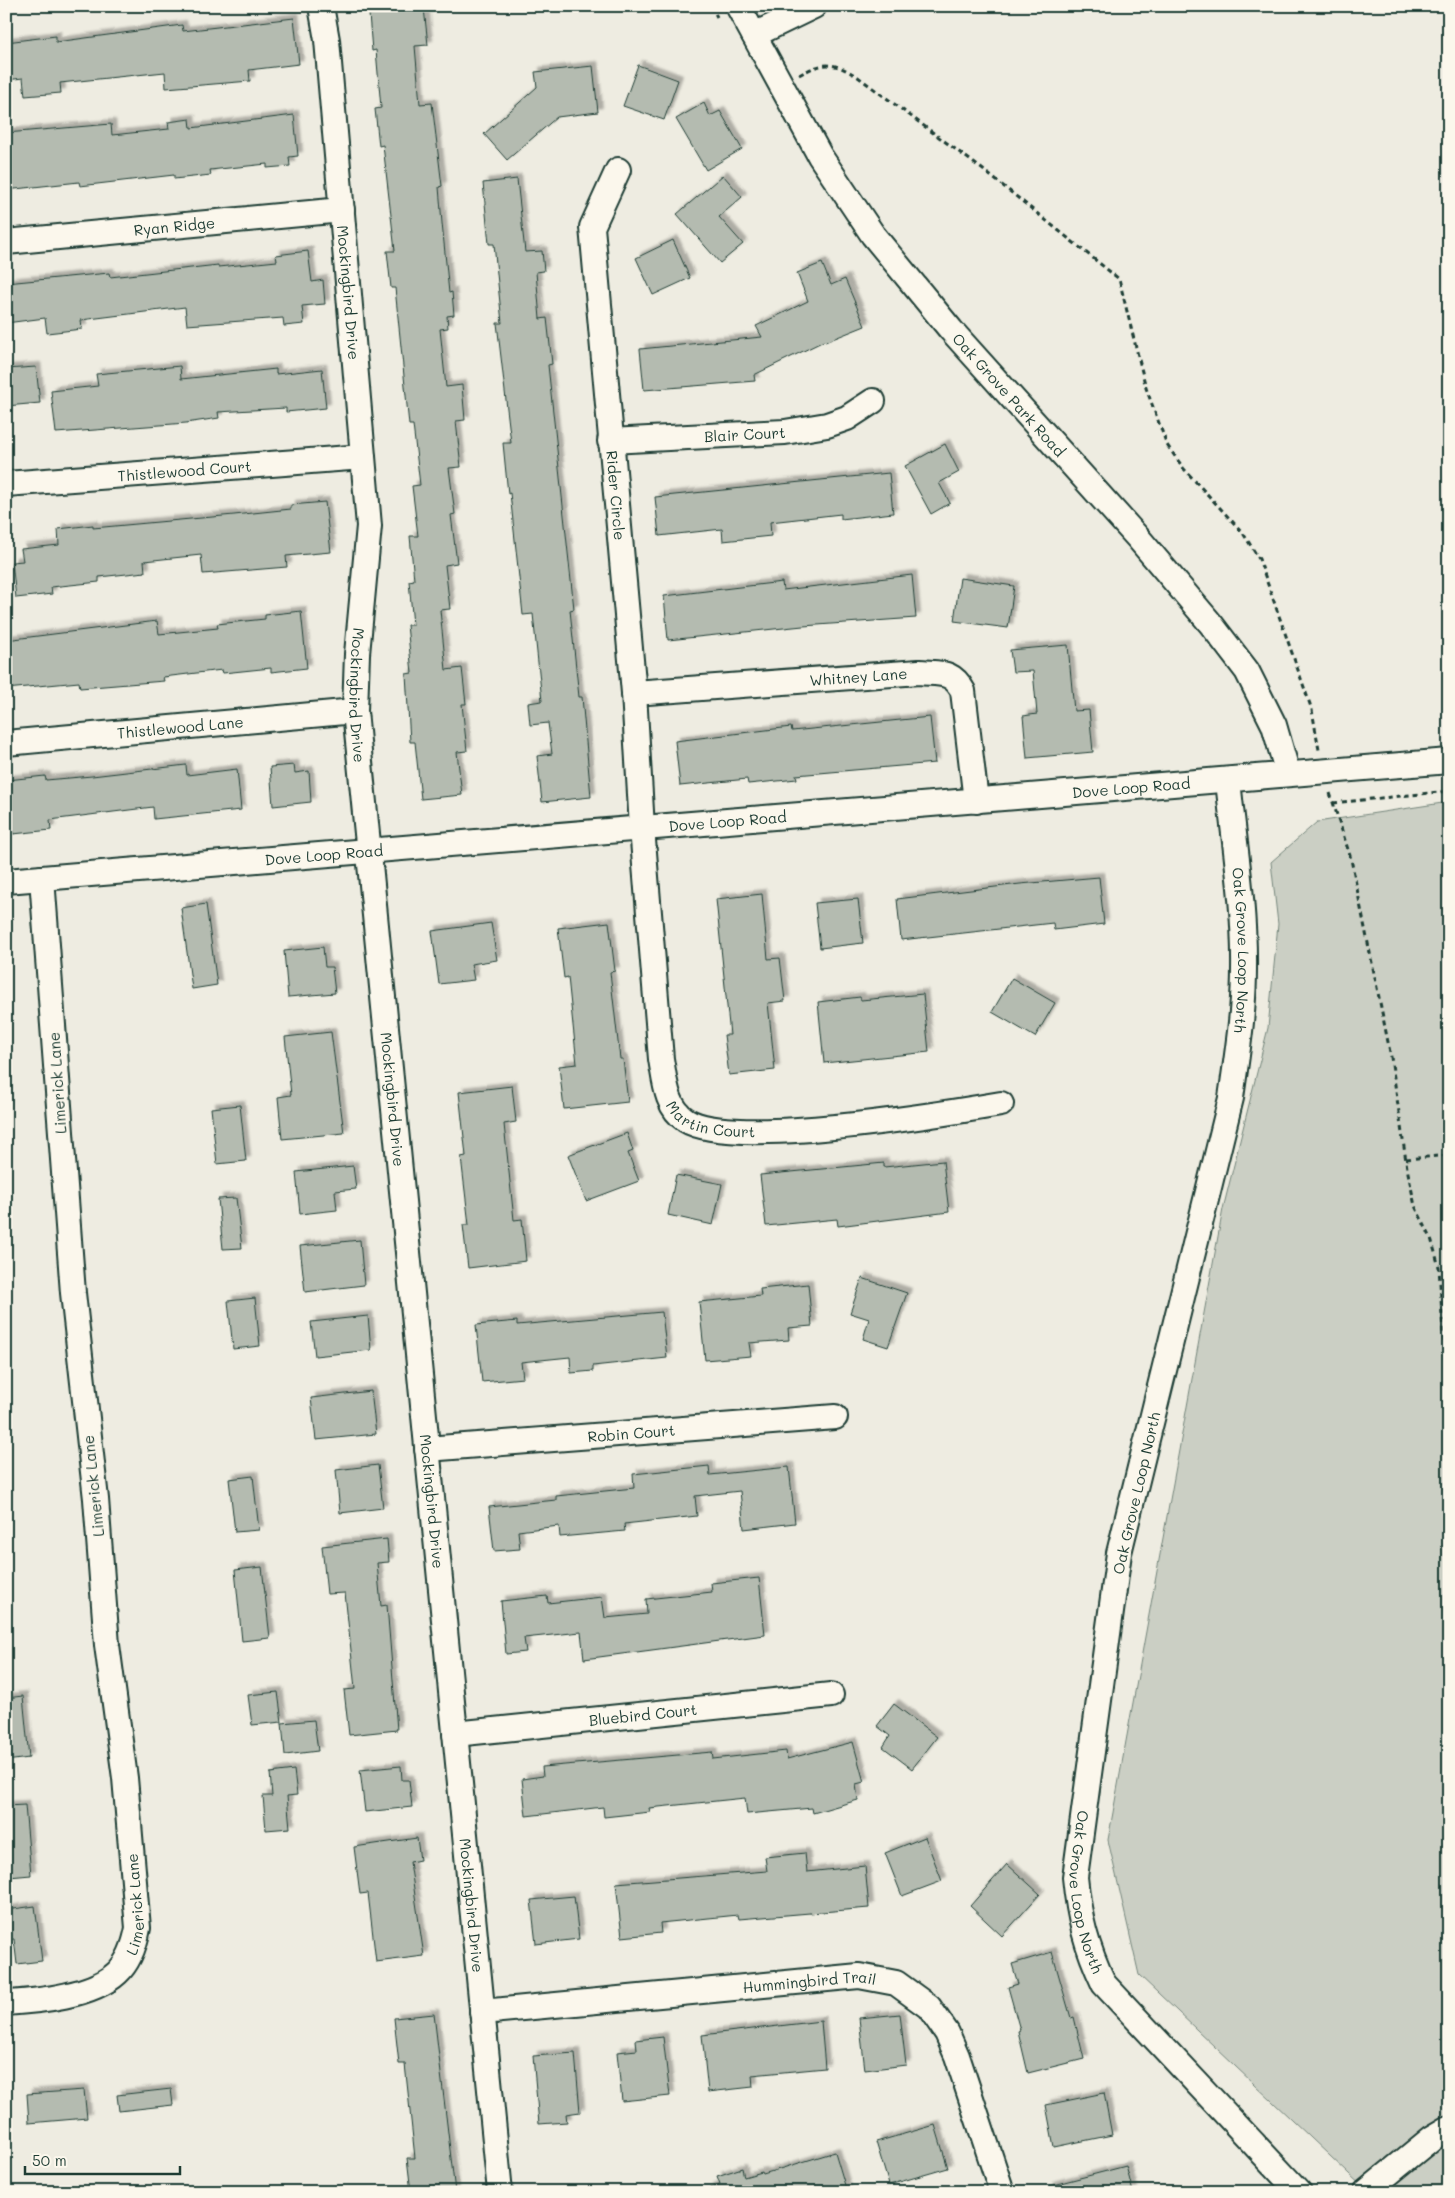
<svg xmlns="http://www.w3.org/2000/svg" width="1455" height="2198" font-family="Mali,sans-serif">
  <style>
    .green { fill: #cbcfc4; stroke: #75867c }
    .building { fill: #b4bbb0; stroke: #1f3d34; filter: url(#shadow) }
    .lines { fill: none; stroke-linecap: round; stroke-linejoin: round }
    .minor-casing { stroke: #1f3d34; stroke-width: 28 }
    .path { stroke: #1f3d34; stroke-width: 3; stroke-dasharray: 5 4; stroke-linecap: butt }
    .minor { stroke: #fbf7ec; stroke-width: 24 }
    .labels { text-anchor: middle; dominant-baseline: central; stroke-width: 4; stroke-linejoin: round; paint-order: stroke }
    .street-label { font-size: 15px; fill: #1f3d34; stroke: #fbf7ec }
  </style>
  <defs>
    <filter id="shadow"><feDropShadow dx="4.5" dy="-4.5" stdDeviation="1" flood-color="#0004"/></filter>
  </defs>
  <rect width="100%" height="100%" fill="#eeece1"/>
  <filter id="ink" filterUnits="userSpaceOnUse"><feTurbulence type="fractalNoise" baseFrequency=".02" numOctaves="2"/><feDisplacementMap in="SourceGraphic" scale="10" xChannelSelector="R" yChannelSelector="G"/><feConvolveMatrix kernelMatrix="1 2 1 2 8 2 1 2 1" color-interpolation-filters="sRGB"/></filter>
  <g filter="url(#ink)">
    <!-- green -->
    <path class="green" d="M1449,802V2192H1368L1139,1975L1108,1840L1223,1209L1268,1028L1278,924L1271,862L1317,822Z"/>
    <!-- building -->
    <g class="building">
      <path d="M424,8L428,45L415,46L420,104L432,103L442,186L439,187L442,223L449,293L452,292L454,315L447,316L448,328L440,329L446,387L462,385L465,420L456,421L461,467L449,468L455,514L451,515L457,563L445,565L450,609L440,610L446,670L462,668L466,704H462L467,751L457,752L462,795L421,799L415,742H410L406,674L412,673L407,625H413L409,581L414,580L410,536H418L412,486L420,485L413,425H409L395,288H391L387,251H395L383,145L379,146L375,109L381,108L376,50L372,51L369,14Z"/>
      <path d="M294,18L299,64L249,70L250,81L166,88L165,72L60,83L61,93L25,96L23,78L6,80V42L56,36V42L182,25L183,31Z"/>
      <path d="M638,65L678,80L664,120L623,106Z"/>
      <path d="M593,66L598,112L557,117L507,160L484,134L537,87L535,72Z"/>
      <path d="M704,103L710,116L720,111L742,149L706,170L676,119Z"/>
      <path d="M294,115L298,156L289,157L290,166L267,168V164L210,170L211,175L174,179V175L80,186L79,182L6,190V133L111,124L112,135L169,129L168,122L190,119L191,128Z"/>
      <path d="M723,175L742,197L719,217L743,244L720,263L677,214Z"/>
      <path d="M517,179L525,252L542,251L544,271L536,272L540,319L547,318L552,364L548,365L574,609L570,610L579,697H582L591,797L542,802L537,756L552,754L548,723L530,725L528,703L542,701L533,614L523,615L510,493L508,494L503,443H511L497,323H502L494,244H489L483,183Z"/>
      <path d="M673,240L690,278L653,295L636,258Z"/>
      <path d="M308,251L312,282L323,280L325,304L302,306L304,324L284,326L283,318L187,325L185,307L81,320L82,329L47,333L45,318L6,323V283L109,273L110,277L218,265V267L277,261L276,255Z"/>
      <path d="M822,263L831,285L845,279L865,326L825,342L824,341L754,375L755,381L644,390L640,349L762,337L756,326L808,301L797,273Z"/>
      <path d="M180,366L181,379L276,369V374L322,369L326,408L286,412V408L218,412L219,418L186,423L56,433L51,391L98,386L96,374Z"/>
      <path d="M36,367L40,403L6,406V369Z"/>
      <path d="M945,444L959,472L939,483L950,503L931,514L905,466Z"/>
      <path d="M889,473L893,513L841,519V514L770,522L771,536L723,541L722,529L659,536L655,497Z"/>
      <path d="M325,502L331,552L286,556L287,567L203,574L201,555L144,561L145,572L99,577V582L51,587L52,594L16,598L12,562L23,561L21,549L59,545L58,529L93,525V528L234,515L291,509V505Z"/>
      <path d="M912,575L916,618L803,626L668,640L664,596L782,582L783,590Z"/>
      <path d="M960,578L1014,586L1008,628L954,621Z"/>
      <path d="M301,611L307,668L271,672V668L223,673L222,670L163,677L164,681L80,688L79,682L6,689V640L157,621L159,634L218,628L217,624L265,619V615Z"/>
      <path d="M1068,645L1074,711L1089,710L1093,752L1027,758L1023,716L1037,714L1033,671L1013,672L1010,650Z"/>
      <path d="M930,717L935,763L796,775L797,779L748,784L747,779L680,786L675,741L791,727L792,731Z"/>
      <path d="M186,765L187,775L237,769L241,810L154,819L153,807L50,820L51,830L13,834L7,780L45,776L46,780L92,776Z"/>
      <path d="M294,765L295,773L309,771L311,802L273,806L270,767Z"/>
      <path d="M1099,877L1104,924L1054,930L1053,923L901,940L897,899L1020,884Z"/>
      <path d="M762,894L768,959L780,958L785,1001L768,1003L775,1070L729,1075L724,1035H730L716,899Z"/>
      <path d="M858,899L863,943L820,948L815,903Z"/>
      <path d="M206,904L217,985L192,989L181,908Z"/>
      <path d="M609,922L615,971L610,972L620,1059H623L628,1102L564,1109L559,1066L577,1064L568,977L564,978L558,928Z"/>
      <path d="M491,923L497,960L471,964L474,980L439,984L432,931Z"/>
      <path d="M323,947L325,967H332L335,993L288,997L284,951Z"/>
      <path d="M1012,978L1055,1003L1035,1037L992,1012Z"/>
      <path d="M923,994L929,1052L824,1063L818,1002L860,997L861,1000Z"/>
      <path d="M331,1032L344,1133L282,1139L278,1097L291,1095L285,1037Z"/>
      <path d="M512,1086L516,1122L504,1124L514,1220L522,1219L526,1261L468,1268L463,1225H469L461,1157L466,1156L459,1092Z"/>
      <path d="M240,1105L246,1161L217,1164L211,1108Z"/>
      <path d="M627,1133L633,1151L628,1153L639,1181L586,1201L568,1155Z"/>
      <path d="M943,1161L949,1212L838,1226L837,1219L766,1226L760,1175L884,1163V1167Z"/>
      <path d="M353,1166L356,1189L335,1191L337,1210L300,1214L296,1172Z"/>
      <path d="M676,1175L722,1184L713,1225L668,1215Z"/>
      <path d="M236,1198L242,1248L223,1249L218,1199Z"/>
      <path d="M360,1240L364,1285L305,1292L300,1246Z"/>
      <path d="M862,1278L907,1293L888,1347L863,1339L869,1319L850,1313Z"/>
      <path d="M808,1284L812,1326L788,1328L789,1340L749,1343L751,1356L705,1360L699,1302L761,1296L760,1289Z"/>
      <path d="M255,1298L260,1346L233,1349L228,1301Z"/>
      <path d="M662,1312L667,1358L593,1366V1371L571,1373L570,1357L521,1362L523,1378L482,1382L476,1325L517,1321V1325Z"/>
      <path d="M368,1316L371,1350L315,1356L311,1322Z"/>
      <path d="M371,1391L376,1434L316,1440L311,1398Z"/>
      <path d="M378,1465L383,1508L340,1513L336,1470Z"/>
      <path d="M709,1466L710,1475L789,1467L795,1523L744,1529L740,1491L695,1496L697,1516L624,1524L625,1531L560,1537L559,1526L518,1531L520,1549L494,1551L489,1507L556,1500V1496L634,1488L633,1474Z"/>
      <path d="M253,1476L259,1530L235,1532L229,1479Z"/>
      <path d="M387,1539L389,1562L377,1563L381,1606L387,1605L397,1730L349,1735L344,1690L355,1689L345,1593L327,1594L322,1546Z"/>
      <path d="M262,1567L270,1638L242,1641L235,1570Z"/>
      <path d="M759,1578L765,1635L584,1659L581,1632L524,1638L526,1652L506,1654L501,1601L547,1596L548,1603L602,1597L605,1618L647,1614L646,1599L712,1592L711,1583Z"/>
      <path d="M278,1692L282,1722L252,1725L248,1695Z"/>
      <path d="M23,1696L29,1758L6,1761V1698Z"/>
      <path d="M894,1704L937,1737L912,1769L883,1747L890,1736L877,1726Z"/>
      <path d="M314,1720L318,1751L285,1755L282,1723Z"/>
      <path d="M853,1742L864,1782L856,1784L858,1800L813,1813L812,1808L747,1814L745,1798L649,1808L650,1812L604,1817L603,1807L526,1816L522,1779L543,1776L542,1767L712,1752L713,1759L786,1751L787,1759Z"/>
      <path d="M401,1766L402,1780H409L412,1807L365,1812L360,1770Z"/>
      <path d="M294,1770L297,1795L287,1796L290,1828L266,1830L263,1796H272L270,1773Z"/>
      <path d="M25,1805L31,1875L9,1877L6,1806Z"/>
      <path d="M925,1837L942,1881L902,1896L885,1853Z"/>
      <path d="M417,1838L420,1860L410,1862L424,1956L376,1962L368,1893L360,1894L354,1847Z"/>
      <path d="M805,1853L807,1872L865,1866L869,1908L739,1919L738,1915L660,1923L661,1933L622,1937L616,1883L767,1871L765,1857Z"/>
      <path d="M1007,1864L1040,1894L1002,1936L970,1906Z"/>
      <path d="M574,1896L579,1939L536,1944L531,1900Z"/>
      <path d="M35,1906L42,1961L17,1964L14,1939L6,1940V1910Z"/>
      <path d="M1052,1952L1071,2018L1074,2017L1084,2059L1028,2073L1018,2031L1020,2030L1008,1987L1018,1984L1012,1964Z"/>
      <path d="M434,2014L455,2192H411L407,2158H415L405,2064H399L394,2018Z"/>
      <path d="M900,2014L906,2065L865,2070L859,2018Z"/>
      <path d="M821,2021L825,2068L752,2075L753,2087L708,2092L702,2035Z"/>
      <path d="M663,2037L670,2096L622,2101L617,2052L637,2050L636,2040Z"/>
      <path d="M575,2053L580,2112L566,2114L567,2122L539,2124L533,2056Z"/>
      <path d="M171,2089L173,2105L119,2111L117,2095Z"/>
      <path d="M84,2090L87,2118L29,2123L27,2094Z"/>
      <path d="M1104,2093L1112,2135L1054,2147L1046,2105Z"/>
      <path d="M935,2125L948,2168L889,2185L876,2142Z"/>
      <path d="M835,2152L847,2192H710L709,2188L720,2184L717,2176L742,2168L744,2177L762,2172L763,2174Z"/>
      <path d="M1126,2166L1133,2192H1050L1049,2186Z"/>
    </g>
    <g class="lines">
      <defs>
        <g id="minor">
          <path id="s1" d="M321,6L327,40L369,526L357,654L355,711L500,2192"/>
          <path id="s2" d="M738,6L820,156L873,235L951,330L1139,539L1211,624L1247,671L1274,725L1288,774"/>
          <path d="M754,35L814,6"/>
          <path id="s3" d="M618,170L592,227L634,693L642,828L661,1059C665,1081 666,1107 686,1120C731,1149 942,1114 1001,1104"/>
          <path id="s4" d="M6,242L342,210"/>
          <path id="s5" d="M610,441L785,432L827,425L847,418L873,401"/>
          <path id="s6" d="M6,484L363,457"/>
          <path id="s7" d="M634,693L919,672C940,674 952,670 963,691L976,801"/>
          <path id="s8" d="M6,743L355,711"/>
          <path id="s9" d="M1228,780C1234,842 1245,906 1244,969C1244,1012 1237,1055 1231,1098L1119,1553L1075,1877C1079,1918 1086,1946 1104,1984L1299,2192"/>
          <path id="s10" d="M6,881L1449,761"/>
          <path id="s11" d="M427,1449L835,1417"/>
          <path id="s12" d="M455,1734L831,1695"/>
          <path id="s13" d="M6,2003C39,2001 92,1996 117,1973C129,1962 135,1944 138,1928L125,1778L107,1645L96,1499L73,1293L42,878"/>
          <path id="s14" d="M482,2012L859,1976L896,1983L929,2007L947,2033L957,2056L1002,2192"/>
          <path d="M1366,2192L1432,2138L1449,2128"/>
        </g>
      </defs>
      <!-- minor casing -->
      <use href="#minor" class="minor-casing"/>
      <!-- path -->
      <g class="path">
        <path d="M711,6L717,17"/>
        <path d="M799,75C824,61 834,62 858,77L982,169L1119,279L1146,388L1167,445L1184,469L1243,533L1259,559L1312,710L1319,750"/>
        <path d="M1330,793L1351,859L1391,1057L1407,1168L1415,1206L1431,1238L1439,1267L1449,1426"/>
        <path d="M1333,803L1449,791"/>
        <path d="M1406,1159L1449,1155"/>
      </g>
      <!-- minor -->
      <use href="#minor" class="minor"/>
    </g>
  </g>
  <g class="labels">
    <!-- street labels -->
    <g class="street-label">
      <text stroke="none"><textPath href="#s4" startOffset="169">Ryan Ridge</textPath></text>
      <text stroke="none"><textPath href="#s1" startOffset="288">Mockingbird Drive</textPath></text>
      <text stroke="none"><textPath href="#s2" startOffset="476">Oak Grove Park Road</textPath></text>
      <text stroke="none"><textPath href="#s5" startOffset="135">Blair Court</textPath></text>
      <text stroke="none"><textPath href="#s6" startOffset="179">Thistlewood Court</textPath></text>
      <text stroke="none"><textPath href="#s3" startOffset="332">Rider Circle</textPath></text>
      <text stroke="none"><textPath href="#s7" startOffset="225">Whitney Lane</textPath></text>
      <text stroke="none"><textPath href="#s1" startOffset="692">Mockingbird Drive</textPath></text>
      <text stroke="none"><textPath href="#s8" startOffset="175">Thistlewood Lane</textPath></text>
      <text stroke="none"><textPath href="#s10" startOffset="1129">Dove Loop Road</textPath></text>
      <text stroke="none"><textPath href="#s10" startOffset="724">Dove Loop Road</textPath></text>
      <text stroke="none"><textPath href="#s10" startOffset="319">Dove Loop Road</textPath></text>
      <text stroke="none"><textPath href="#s9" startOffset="171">Oak Grove Loop North</textPath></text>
      <text transform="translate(57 1083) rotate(-94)">Limerick Lane</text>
      <text stroke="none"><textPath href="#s1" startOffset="1098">Mockingbird Drive</textPath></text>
      <text stroke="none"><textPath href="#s3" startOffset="989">Martin Court</textPath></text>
      <text stroke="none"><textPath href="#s11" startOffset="205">Robin Court</textPath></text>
      <text transform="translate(93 1486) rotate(-96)">Limerick Lane</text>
      <text transform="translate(1136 1493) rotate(-77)">Oak Grove Loop North</text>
      <text stroke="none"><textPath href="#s1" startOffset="1502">Mockingbird Drive</textPath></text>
      <text stroke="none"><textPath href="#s12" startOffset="189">Bluebird Court</textPath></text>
      <text stroke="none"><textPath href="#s9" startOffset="1131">Oak Grove Loop North</textPath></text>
      <text stroke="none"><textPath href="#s13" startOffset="191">Limerick Lane</textPath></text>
      <text stroke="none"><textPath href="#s1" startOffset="1908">Mockingbird Drive</textPath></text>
      <text stroke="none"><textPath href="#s14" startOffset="329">Hummingbird Trail</textPath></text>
    </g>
  </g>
  <!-- margin -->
  <rect width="1455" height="2198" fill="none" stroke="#fbf7ec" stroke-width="25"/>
  <rect x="12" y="12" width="1430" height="2173" fill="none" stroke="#1f3d34" stroke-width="2" filter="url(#ink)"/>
  <!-- scale -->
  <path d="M25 2166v8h155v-8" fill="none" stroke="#1f3d34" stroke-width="2.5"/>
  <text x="32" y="2166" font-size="15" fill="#1f3d34" stroke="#fbf7ec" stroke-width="4" paint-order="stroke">50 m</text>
</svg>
